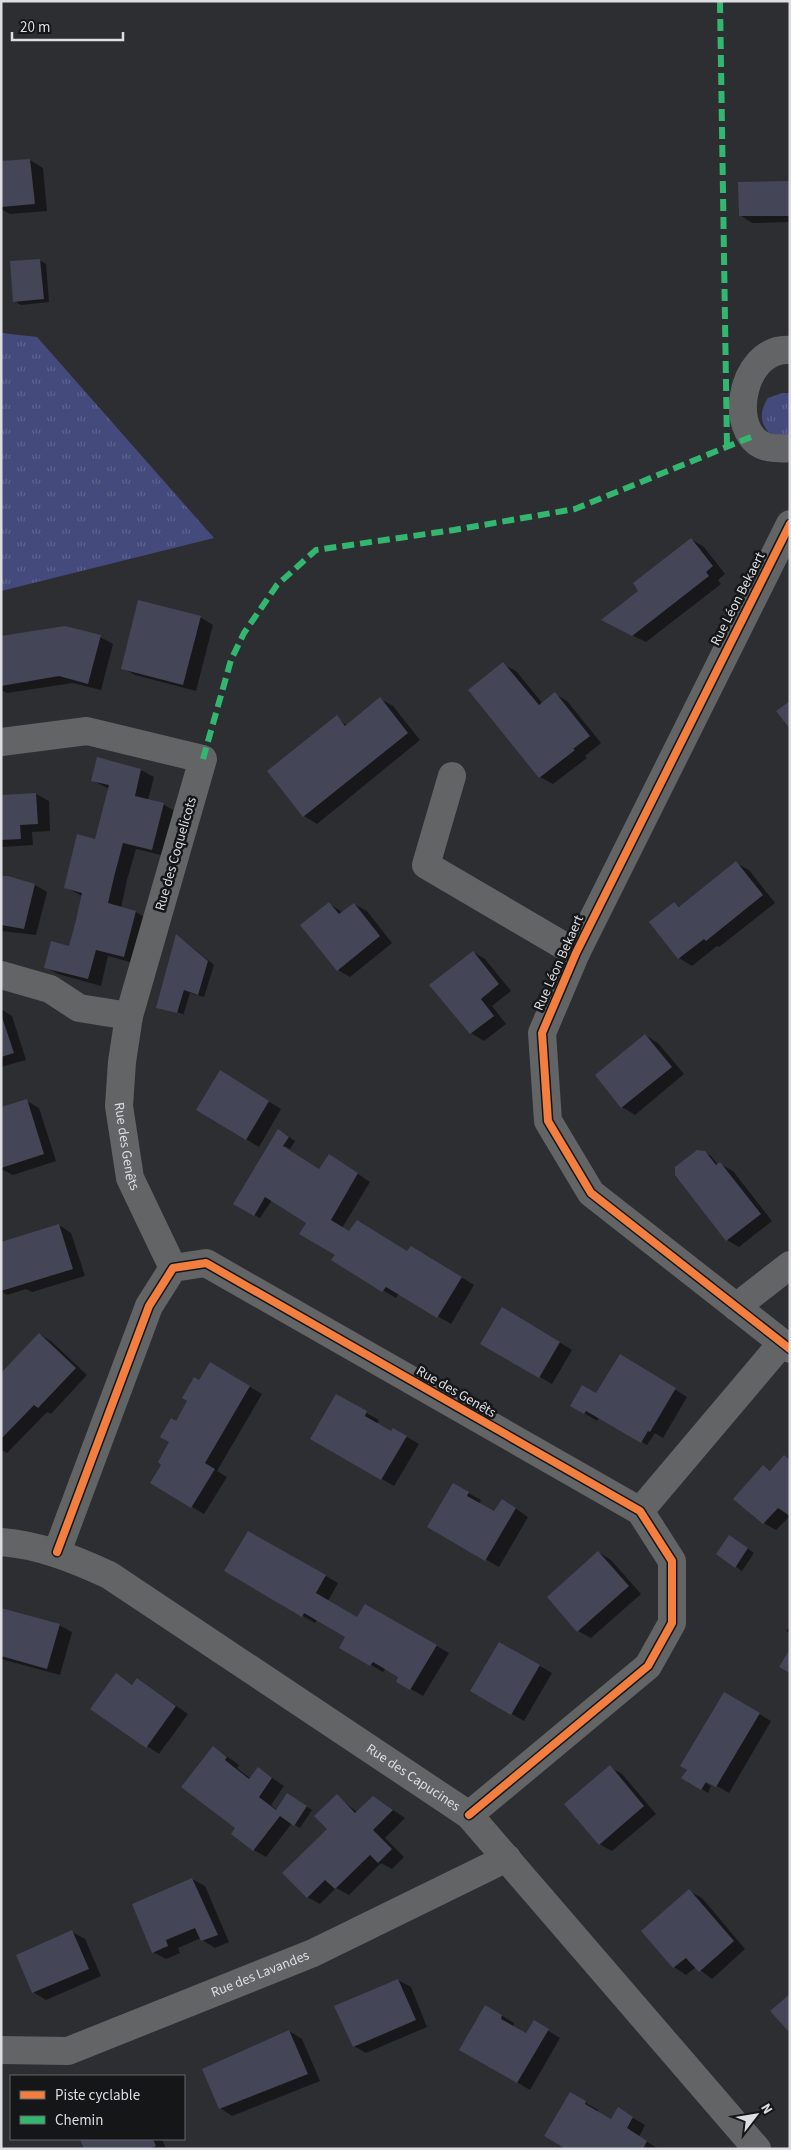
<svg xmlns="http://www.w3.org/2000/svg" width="791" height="2150" font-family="'Source Sans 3',sans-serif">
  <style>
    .grass { fill: url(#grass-tufts) }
    .shadow { fill: #0007 }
    .building { fill: #444556 }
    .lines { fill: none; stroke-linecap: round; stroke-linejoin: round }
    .minor { stroke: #636466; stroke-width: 28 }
    .quiet { stroke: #33b770; stroke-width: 6; stroke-dasharray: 12 6; stroke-linecap: butt }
    .cycleway-casing { stroke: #151618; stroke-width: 11 }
    .cycleway { stroke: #f27e40; stroke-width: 8 }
    .labels { text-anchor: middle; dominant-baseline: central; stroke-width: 5; stroke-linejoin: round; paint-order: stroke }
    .street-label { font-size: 14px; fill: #dddde2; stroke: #151618 }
  </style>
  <defs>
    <pattern id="grass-tufts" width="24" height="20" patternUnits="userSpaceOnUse" patternTransform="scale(1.25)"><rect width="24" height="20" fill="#444b7c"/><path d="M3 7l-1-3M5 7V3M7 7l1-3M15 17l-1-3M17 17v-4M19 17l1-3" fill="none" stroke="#5f648e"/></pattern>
  </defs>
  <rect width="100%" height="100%" fill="#2d2e32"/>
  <!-- grass -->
  <g class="grass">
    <path d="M1,333L37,337L214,538L1,591Z"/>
    <path d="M782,393H790V438L769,433C759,421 760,411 768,398Z"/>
  </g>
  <!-- shadow -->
  <g class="shadow">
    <path d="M30,160L43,168L47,211L10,214L1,209V163Z"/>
    <path d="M790,183V222L752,223L740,215Z"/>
    <path d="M39,260L46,264L49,302L21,305L14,301Z"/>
    <path d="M691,539L704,547L725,574L718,580L721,584L646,642L615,627L640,592Z"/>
    <path d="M200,617L213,625L196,691L135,675L123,668Z"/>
    <path d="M100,637L113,644L101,690L73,683L7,693L1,690V638Z"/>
    <path d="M503,664L516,671L543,704L555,694L567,701L601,743L585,756L587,758L553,784L540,777L470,690Z"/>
    <path d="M380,699L393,706L420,740L317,824L304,816L277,782L337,717L347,726Z"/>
    <path d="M98,759L141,770L154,777L148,800L163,804L176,812L165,856L136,849L127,880L121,908L136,912L148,919L137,964L108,956L101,986L58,974L45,967L70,947L82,896L65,887L96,840L109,789L92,780Z"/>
    <path d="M36,794L49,801L50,831L32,832L33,845L1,847V796Z"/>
    <path d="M736,863L749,870L775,903L719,947L717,946L692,966L679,958L650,922L674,903L681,907Z"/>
    <path d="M1,877L35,885L47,892L36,935L1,931Z"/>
    <path d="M329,903L343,913L354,904L367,911L392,943L350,977L338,970Z"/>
    <path d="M182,939L214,965L204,997L190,993L183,1016V1014L162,1008V1010L158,1007Z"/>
    <path d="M473,952L485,959L511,991L492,1006L506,1024L484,1041L471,1033L431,985Z"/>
    <path d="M1,1009L12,1016L26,1060L1,1067Z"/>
    <path d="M645,1035L658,1043L684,1074L635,1115L622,1107L596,1075Z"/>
    <path d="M233,1079L281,1109L259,1147L198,1110Z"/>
    <path d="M27,1101L39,1108L56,1161L13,1175L1,1169V1108Z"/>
    <path d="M285,1134L295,1141L290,1149L285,1146L284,1148L320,1170L342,1163L370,1182L342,1228L350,1233L408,1252L424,1254L474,1285L451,1324L399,1293L396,1298L333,1260L336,1255L308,1222L272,1200L260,1218L235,1204Z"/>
    <path d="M704,1152L711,1156L718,1165L720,1164L733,1171L772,1221L739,1247L727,1240Z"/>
    <path d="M59,1225L71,1233L85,1276L32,1292L26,1289L7,1295L1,1291V1243Z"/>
    <path d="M515,1315L572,1350L552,1384L481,1343Z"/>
    <path d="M40,1334L52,1342L87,1375L51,1414L47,1412L7,1453L1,1450V1371L3,1373Z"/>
    <path d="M633,1363L687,1397L663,1438L655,1433L647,1445L599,1418L597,1421L584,1413L597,1395Z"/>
    <path d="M210,1364L262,1394L217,1471L227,1477L204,1514L152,1483L162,1465L176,1422Z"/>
    <path d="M336,1396L379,1420L377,1424L392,1432L394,1429L419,1444L394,1486L312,1439Z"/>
    <path d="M790,1460V1516L776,1530L764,1523L763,1466L771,1471Z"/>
    <path d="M454,1485L481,1500L479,1504L494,1513L515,1508L528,1517L499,1567L429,1527Z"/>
    <path d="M249,1532L338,1583L328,1601L358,1619L366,1605L449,1653L423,1696L397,1681L399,1676L386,1668L383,1672L341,1647L347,1636L317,1619L315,1623L226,1571Z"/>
    <path d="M735,1540L754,1553L742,1571L718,1554Z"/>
    <path d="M598,1552L611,1560L641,1594L591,1638L578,1631L548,1598Z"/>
    <path d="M1,1609L59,1625L72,1632L60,1675L1,1659Z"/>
    <path d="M790,1626V1633L786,1631Z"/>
    <path d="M500,1643L552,1673L524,1721L472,1690Z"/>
    <path d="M116,1675L133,1685L138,1679L188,1714L159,1754L92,1709Z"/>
    <path d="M724,1693L771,1721L729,1793L682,1766Z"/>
    <path d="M214,1747L239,1765L237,1768L251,1779L259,1769L284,1786L271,1805L277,1810L294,1798L312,1810L300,1828L292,1823L266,1857L254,1850L237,1828Z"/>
    <path d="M610,1767L622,1774L656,1814L612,1851L599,1844Z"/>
    <path d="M687,1772L711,1786L708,1793L683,1778Z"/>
    <path d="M337,1796L358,1813L374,1797L405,1818L385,1838L404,1857L392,1869L381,1863L349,1895L336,1888L320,1904L307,1897Z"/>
    <path d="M192,1879L205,1886L229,1942L215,1948L202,1940L201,1938L178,1948L180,1953L166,1959L153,1952Z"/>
    <path d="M689,1891L702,1898L745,1949L712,1979L696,1967L686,1975L674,1967Z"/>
    <path d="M72,1932L85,1939L101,1976L46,2000L33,1992Z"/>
    <path d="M398,1980L411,1987L427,2027L366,2053L354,2046Z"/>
    <path d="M486,2006L514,2023L513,2027L526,2034L534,2022L560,2038L530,2090L461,2049Z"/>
    <path d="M289,2031L302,2039L320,2081L232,2116L220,2108Z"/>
    <path d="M571,2094L598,2110L597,2112L612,2121L618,2109L645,2125L639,2137L659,2149H568Z"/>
    <path d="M82,2139H162L166,2149H86Z"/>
  </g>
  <!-- building -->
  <g class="building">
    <path d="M30,159L35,204L1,207V161Z"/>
    <path d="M790,181V216H739L738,182Z"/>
    <path d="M40,259L44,299L13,302L10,261Z"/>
    <path d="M691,538L713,566L706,572L709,576L632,636L601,620L638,591L633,583Z"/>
    <path d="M138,600L201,616L183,685L121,669Z"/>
    <path d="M65,626L101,635L88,684L59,676L1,686V636Z"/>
    <path d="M503,662L539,705L555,692L590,736L573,749L575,750L539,778L468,690Z"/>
    <path d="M380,697L408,733L303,817L267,771L337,715L345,726Z"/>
    <path d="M790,701V729L776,711Z"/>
    <path d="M97,757L141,769L135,796L164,803L152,850L123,843L115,873L108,903L136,911L124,957L96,950L88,979L44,968L51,941L69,946L76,920L82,893L64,888L77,834L95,839L109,785L91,781Z"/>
    <path d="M36,793L38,824L20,825L21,839L1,840V795Z"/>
    <path d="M736,861L763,895L706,941L704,939L678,959L649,922L674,902L679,907Z"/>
    <path d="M1,876H8L35,884L24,929L1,925Z"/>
    <path d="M329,902L339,914L354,903L380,936L337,971L300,925Z"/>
    <path d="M176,934L208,961L198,995L184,990L177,1013L156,1008Z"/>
    <path d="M473,951L499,984L481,999L494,1016L470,1034L429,985Z"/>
    <path d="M1,1014L14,1053L1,1057Z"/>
    <path d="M645,1034L672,1067L621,1108L595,1075Z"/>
    <path d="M220,1070L269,1101L246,1140L196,1110Z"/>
    <path d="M27,1099L44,1154L1,1168V1107Z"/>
    <path d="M278,1129L289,1137L283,1146L319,1169L329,1154L358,1173L331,1220L349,1231L357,1220L407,1251L411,1246L462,1277L437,1318L386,1287L382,1292L331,1260L335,1255L299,1234L306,1223L265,1197L254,1216L233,1204Z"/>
    <path d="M697,1150L705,1151L716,1165L720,1162L761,1214L726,1241L675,1175V1167Z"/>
    <path d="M59,1224L73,1269L1,1291V1242Z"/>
    <path d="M502,1307L560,1342L539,1378L480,1344Z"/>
    <path d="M39,1333L76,1368L38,1408L34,1405L1,1439V1373Z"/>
    <path d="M620,1354L676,1388L650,1432L648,1431L641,1443L586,1411L584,1414L570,1406L582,1385L596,1393Z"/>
    <path d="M210,1362L250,1386L205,1463L215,1469L191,1508L150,1483L161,1465L158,1462L169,1442L160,1437L171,1418L176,1421L187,1401L182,1398L194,1377L199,1380Z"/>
    <path d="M336,1394L367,1411L365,1416L391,1431L393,1428L407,1436L381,1480L310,1439Z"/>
    <path d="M784,1455L790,1460V1516L778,1508L763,1524L733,1499L763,1465L770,1471Z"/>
    <path d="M453,1483L469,1492L467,1496L494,1511L502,1499L516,1508L485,1561L427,1527Z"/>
    <path d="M248,1531L326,1575L316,1593L357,1617L365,1604L437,1645L410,1690L396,1682L398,1677L373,1662L370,1666L339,1648L345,1637L304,1613L302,1617L224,1571Z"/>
    <path d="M729,1535L748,1548L735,1568L716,1554Z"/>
    <path d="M598,1551L629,1586L577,1632L547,1597Z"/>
    <path d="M1,1608L60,1624L47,1669L1,1656Z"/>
    <path d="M499,1642L540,1665L511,1715L470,1691Z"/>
    <path d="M790,1649V1673L779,1667Z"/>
    <path d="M116,1673L132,1685L137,1678L176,1706L146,1748L90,1709Z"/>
    <path d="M724,1692L760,1713L716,1787L706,1782L701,1790L681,1778L687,1770L680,1766Z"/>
    <path d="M213,1746L227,1757L225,1760L249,1779L258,1767L272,1778L259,1797L276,1810L287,1793L307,1806L294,1826L280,1816L253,1851L231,1834L235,1828L181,1787Z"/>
    <path d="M610,1765L644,1806L599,1845L564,1804Z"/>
    <path d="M337,1794L355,1813L373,1796L393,1810L373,1830L392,1849L378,1863L370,1855L335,1889L325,1880L307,1898L282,1873L327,1829L314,1816Z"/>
    <path d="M192,1878L218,1935L201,1941L195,1928L166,1940L168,1946L152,1953L132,1904Z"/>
    <path d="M689,1889L734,1941L699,1972L686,1958L673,1968L641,1931Z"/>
    <path d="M72,1930L89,1969L32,1993L16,1955Z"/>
    <path d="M398,1979L416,2020L353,2047L334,2006Z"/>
    <path d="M790,1994V2033L770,2011Z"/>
    <path d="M485,2005L502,2015L501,2019L526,2033L534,2020L549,2029L517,2083L459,2050Z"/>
    <path d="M289,2030L308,2074L219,2109L202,2069Z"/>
    <path d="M570,2092L586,2101L585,2104L611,2119L618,2107L633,2117L627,2128L647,2141L643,2149H566L544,2136Z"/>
    <path d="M80,2139H153L156,2146L149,2149H84Z"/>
  </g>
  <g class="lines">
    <!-- minor -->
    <g class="minor">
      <path d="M790,350C738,346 724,445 774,448C780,448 785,449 790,448"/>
      <path d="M790,524L576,953L542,1033L548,1121L591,1193L790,1349"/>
      <path id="s1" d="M1,742L87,731L203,759L129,1016L122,1062L119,1106L130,1178L173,1268"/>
      <path d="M452,776L426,865L576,953"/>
      <path d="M1,975L50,989L79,1008L129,1016"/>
      <path d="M736,1307L790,1265"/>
      <path d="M640,1511L782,1343"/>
      <path id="s2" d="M1,1542C40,1545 74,1559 109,1575L469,1815L757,2149"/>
      <path d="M57,1552L149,1306L173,1268L206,1263L640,1511L672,1561V1623L648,1666L469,1815"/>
      <path id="s3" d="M1,2050L68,2051L313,1953L507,1858"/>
    </g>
    <!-- quiet -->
    <g class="quiet">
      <path d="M720,1L727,447"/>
      <path d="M203,759L231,660L244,633L277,585L316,550L454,530L575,509L751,437"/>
    </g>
    <defs>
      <g id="cycleway">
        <path d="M790,524L576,953L542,1033L548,1121L591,1193L790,1349"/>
        <path d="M57,1552L149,1306L173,1268L206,1263L640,1511L672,1561V1623L648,1666L469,1815"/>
      </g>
    </defs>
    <!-- cycleway casing -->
    <use href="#cycleway" class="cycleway-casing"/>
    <!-- cycleway -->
    <use href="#cycleway" class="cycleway"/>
  </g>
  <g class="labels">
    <!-- street labels -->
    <g class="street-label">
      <text transform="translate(738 599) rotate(-63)">Rue Léon Bekaert</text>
      <text transform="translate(176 854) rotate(-74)">Rue des Coquelicots</text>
      <text transform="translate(559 963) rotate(-66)">Rue Léon Bekaert</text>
      <text stroke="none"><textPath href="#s1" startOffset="605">Rue des Genêts</textPath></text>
      <text transform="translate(456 1392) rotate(30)">Rue des Genêts</text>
      <text stroke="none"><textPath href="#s2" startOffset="479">Rue des Capucines</textPath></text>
      <text stroke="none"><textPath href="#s3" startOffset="274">Rue des Lavandes</textPath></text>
    </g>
  </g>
  <!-- border -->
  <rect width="791" height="2150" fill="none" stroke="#dddde2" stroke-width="5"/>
  <!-- legend -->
  <rect x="10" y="2075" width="175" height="65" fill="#151618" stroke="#656669"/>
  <rect x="20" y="2091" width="25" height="8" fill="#f27e40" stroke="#656669"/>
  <text x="55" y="2100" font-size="15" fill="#dddde2">Piste cyclable</text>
  <rect x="20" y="2116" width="25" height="8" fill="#33b770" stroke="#656669"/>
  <text x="55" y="2125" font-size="15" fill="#dddde2">Chemin</text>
  <!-- north arrow -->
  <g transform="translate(756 2115) rotate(59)" stroke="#151618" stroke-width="4" paint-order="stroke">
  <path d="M0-4L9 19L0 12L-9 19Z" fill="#dddde2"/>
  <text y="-8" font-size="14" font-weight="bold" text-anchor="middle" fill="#dddde2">N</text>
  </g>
  <!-- scale -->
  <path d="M12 32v8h111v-8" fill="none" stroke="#dddde2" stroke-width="2.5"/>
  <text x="20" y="32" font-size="15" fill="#dddde2" stroke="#151618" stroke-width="4" paint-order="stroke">20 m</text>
</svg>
